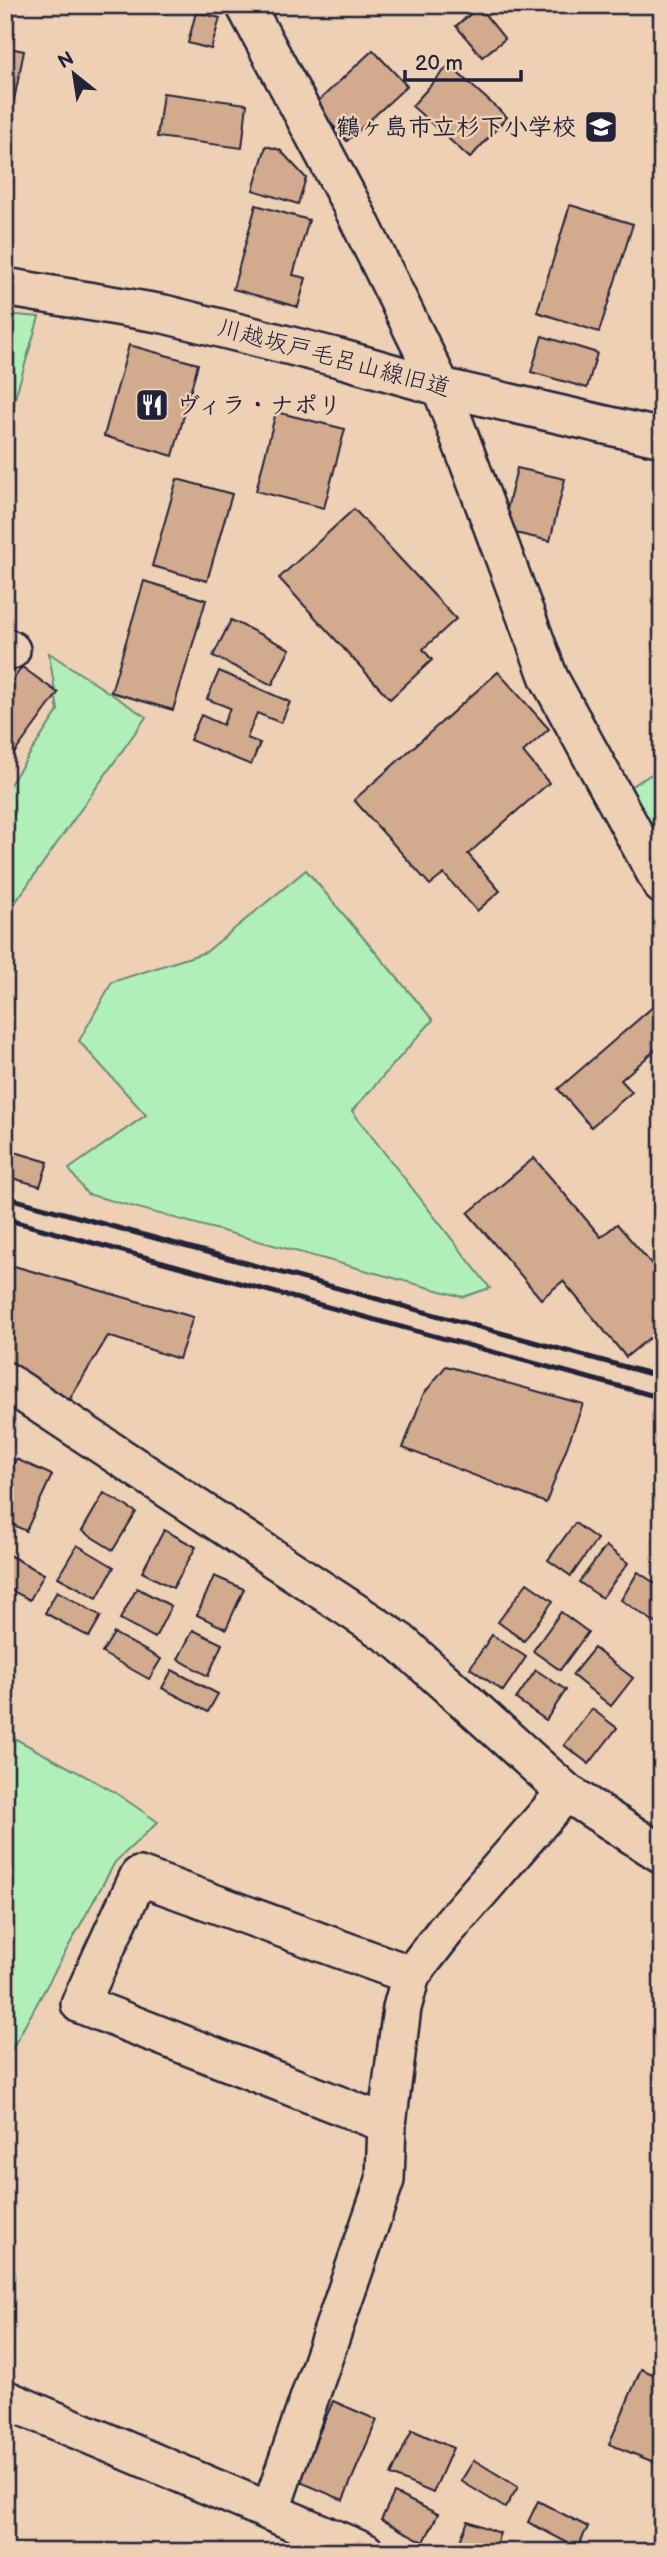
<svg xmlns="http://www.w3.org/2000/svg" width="667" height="2557" font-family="'Balsamiq Sans','Klee One',sans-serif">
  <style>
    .green { fill: #b0f0b8; stroke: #69897a; stroke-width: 2 }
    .building { fill: #d2aa8d; stroke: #22223b; stroke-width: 2 }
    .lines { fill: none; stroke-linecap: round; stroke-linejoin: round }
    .minor-casing { stroke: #22223b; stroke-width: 42 }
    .minor { stroke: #eed1b4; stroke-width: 37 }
    .rail { stroke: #22223b; stroke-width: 5 }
    .labels { text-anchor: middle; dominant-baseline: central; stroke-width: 5; stroke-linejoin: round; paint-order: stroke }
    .poi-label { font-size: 24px; font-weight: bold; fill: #22223b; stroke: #eed1b4; text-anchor: end }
    .street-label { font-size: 24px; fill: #22223b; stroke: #eed1b4 }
  </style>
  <rect width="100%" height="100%" fill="#eed1b4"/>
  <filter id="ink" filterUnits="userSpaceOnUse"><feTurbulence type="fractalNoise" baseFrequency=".0143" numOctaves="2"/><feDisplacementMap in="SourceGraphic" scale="14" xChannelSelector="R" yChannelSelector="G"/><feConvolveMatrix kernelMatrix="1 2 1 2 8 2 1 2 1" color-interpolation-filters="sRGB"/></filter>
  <g filter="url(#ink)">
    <!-- green -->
    <g class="green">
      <path d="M5,314L39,317L5,432Z"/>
      <path d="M49,653L146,717L5,917V792L58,711Z"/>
      <path d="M662,768V855L630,787Z"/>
      <path d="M306,870L433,1020L352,1111L490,1288L463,1297L87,1194L69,1169L146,1115L79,1041L112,982L206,952Z"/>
      <path d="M14,1738L113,1791L158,1822L115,1862L7,2058L5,2069V1755Z"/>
    </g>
    <!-- building -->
    <g class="building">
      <path d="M479,7L505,39L482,57L456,26Z"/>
      <path d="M196,12L220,18L211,49L188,43Z"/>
      <path d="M5,47L24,51L14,100L5,98Z"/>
      <path d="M373,50L407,86L347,141L314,105Z"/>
      <path d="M449,65L507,117L470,158L412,106Z"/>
      <path d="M163,93L247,104L242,148L157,137Z"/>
      <path d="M266,146L280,150L306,178L298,204L253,190Z"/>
      <path d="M256,205L309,220L293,275L306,278L298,307L233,289Z"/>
      <path d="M570,205L633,224L599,332L537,312Z"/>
      <path d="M542,336L597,353L587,388L531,372Z"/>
      <path d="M129,345L198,364L173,456L104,436Z"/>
      <path d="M276,412L345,429L324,508L256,491Z"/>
      <path d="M517,468L565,479L550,541L502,530Z"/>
      <path d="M177,479L232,494L207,581L152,566Z"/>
      <path d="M354,509L456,619L423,649L432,660L390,699L279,578Z"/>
      <path d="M144,581L206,600L173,710L111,692Z"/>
      <path d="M231,620L290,649L272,685L213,656Z"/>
      <path d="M22,667L58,693L5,766V691Z"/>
      <path d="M219,671L290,702L281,723L257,713L247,738L260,743L251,765L190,740L201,715L223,725L230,708L207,699Z"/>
      <path d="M498,672L549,729L523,752L549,783L468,854L500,891L477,911L444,874L430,885L354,800Z"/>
      <path d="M662,999V1044L621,1080L632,1092L591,1127L558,1089Z"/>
      <path d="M5,1149L48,1162L40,1186L5,1176Z"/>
      <path d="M534,1158L601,1237L617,1224L662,1276V1352L649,1338L626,1357L563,1281L541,1299L468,1213Z"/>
      <path d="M14,1266L193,1317L179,1359L108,1336L67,1404L5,1365V1283Z"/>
      <path d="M446,1366L583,1404L546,1503L403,1448L423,1395Z"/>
      <path d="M16,1459L52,1475L26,1531L5,1521V1482Z"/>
      <path d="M104,1493L136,1512L113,1550L82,1531Z"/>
      <path d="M575,1523L597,1539L571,1576L548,1560Z"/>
      <path d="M164,1530L196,1547L173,1588L142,1572Z"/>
      <path d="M77,1545L114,1567L97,1598L58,1577Z"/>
      <path d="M606,1546L628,1563L602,1598L579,1582Z"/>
      <path d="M5,1553L44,1574L30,1600L5,1587Z"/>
      <path d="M638,1572L662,1588V1627L621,1600Z"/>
      <path d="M214,1576L244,1589L226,1629L197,1615Z"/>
      <path d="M527,1583L553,1601L524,1641L498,1622Z"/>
      <path d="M137,1588L171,1606L155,1638L120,1619Z"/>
      <path d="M57,1591L101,1616L89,1637L45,1613Z"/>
      <path d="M561,1612L588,1632L560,1670L533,1651Z"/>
      <path d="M193,1630L222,1644L208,1676L178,1659Z"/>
      <path d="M114,1633L161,1659L149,1679L102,1653Z"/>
      <path d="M492,1635L526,1657L503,1691L470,1668Z"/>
      <path d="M594,1648L633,1678L611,1706L572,1675Z"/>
      <path d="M172,1670L218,1694L208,1712L162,1688Z"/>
      <path d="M536,1670L566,1690L546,1720L516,1699Z"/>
      <path d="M592,1709L617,1728L589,1764L564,1745Z"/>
      <path d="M641,2369L662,2378L661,2465L609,2444Z"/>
      <path d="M333,2401L377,2420L343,2500L298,2481Z"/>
      <path d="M412,2430L453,2448L433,2493L391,2475Z"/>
      <path d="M474,2460L518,2487L505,2508L461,2481Z"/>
      <path d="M394,2493L438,2514L424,2542L381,2520Z"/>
      <path d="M538,2501L588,2527L577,2548L528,2522Z"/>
      <path d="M468,2521L500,2533L493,2552L456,2551Z"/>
      <path d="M543,2546L556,2552H540Z"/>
    </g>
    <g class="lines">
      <defs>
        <g id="minor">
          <path d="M245,5L350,202L441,387L549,678L662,885"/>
          <path d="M5,287L164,314L339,358L441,387L662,438"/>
          <path d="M5,647L11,650"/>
          <path d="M5,1381L400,1642L566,1792L662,1854"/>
          <path d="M411,1975L139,1876L80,2004L387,2124L402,2008L411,1975L446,1930L566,1792"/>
          <path d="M5,2399L365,2552"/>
          <path d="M270,2512L385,2180L387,2124"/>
        </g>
      </defs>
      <!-- minor casing -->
      <use href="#minor" class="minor-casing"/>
      <!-- minor -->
      <use href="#minor" class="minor"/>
      <!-- rail -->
      <g class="rail">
        <path d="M5,1197L662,1377"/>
        <path d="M5,1219L662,1398"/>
      </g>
    </g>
  </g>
  <!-- icons -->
  <defs>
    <symbol id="school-square" viewBox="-11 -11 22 22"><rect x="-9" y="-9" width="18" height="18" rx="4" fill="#22223b" stroke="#eed1b4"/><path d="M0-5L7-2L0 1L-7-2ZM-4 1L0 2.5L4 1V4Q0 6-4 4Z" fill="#fff"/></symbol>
    <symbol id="restaurant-square" viewBox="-11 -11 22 22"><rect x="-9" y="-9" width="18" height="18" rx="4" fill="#22223b" stroke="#eed1b4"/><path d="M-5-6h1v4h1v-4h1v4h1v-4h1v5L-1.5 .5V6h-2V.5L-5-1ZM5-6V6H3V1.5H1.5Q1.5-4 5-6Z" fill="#fff"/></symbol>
  </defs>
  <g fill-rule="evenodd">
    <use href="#school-square" x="582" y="108" width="38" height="38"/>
    <use href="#restaurant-square" x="133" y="386" width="38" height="38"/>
  </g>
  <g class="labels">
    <!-- poi labels -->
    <g class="poi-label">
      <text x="576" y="127">鶴ヶ島市立杉下小学校</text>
      <text x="176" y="405" text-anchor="start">ヴィラ・ナポリ</text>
    </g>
    <!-- street labels -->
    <g class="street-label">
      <text transform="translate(334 358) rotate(15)">川越坂戸毛呂山線旧道</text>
    </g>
  </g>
  <!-- margin -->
  <rect width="667" height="2557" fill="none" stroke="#eed1b4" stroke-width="28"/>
  <rect x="14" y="14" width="639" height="2529" fill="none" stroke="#22223b" stroke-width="2.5" filter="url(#ink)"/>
  <!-- north arrow -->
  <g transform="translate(74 74) rotate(330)" stroke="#eed1b4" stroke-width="5" paint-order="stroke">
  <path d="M0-5L12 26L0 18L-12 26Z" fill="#22223b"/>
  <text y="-10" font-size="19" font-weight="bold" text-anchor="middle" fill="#22223b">N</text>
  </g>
  <!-- scale -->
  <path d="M405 70v10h116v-10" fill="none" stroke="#22223b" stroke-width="3.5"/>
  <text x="415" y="70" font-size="21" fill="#22223b" stroke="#eed1b4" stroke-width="5" paint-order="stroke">20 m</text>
</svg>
